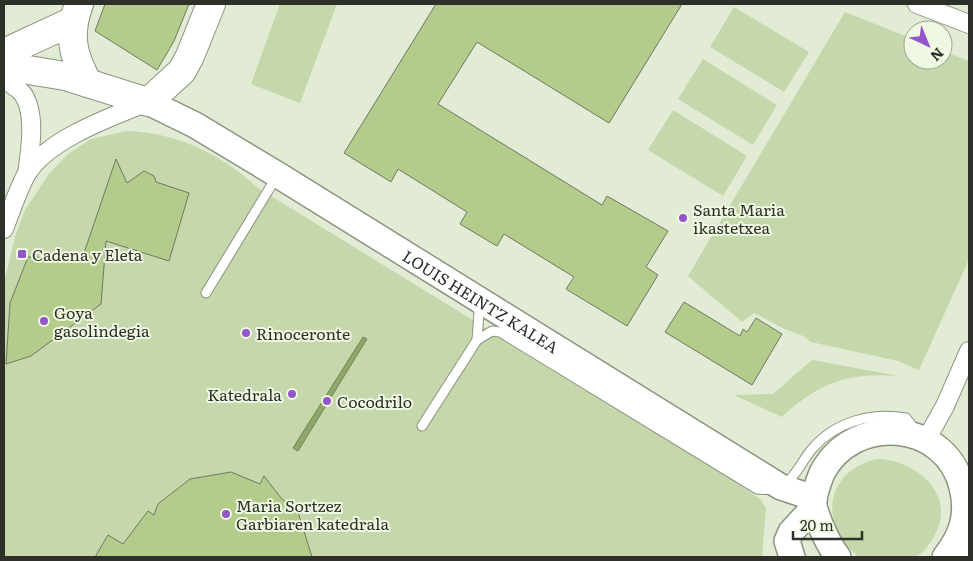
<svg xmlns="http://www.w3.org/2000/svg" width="973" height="561" font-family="Literata,serif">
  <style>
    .green { fill: #c5d7ab }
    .water { fill: #8fa768; stroke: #728455 }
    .building { fill: #b3cc8b; stroke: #707864 }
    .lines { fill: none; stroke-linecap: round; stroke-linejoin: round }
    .service-casing { stroke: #8b947f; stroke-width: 11 }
    .minor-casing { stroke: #8b947f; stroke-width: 20 }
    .secondary-casing { stroke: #8b947f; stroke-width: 28 }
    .primary-casing { stroke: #8b947f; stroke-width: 30 }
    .service { stroke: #fff; stroke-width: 9 }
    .minor { stroke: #fff; stroke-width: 18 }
    .secondary { stroke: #fff; stroke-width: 25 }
    .primary { stroke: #fff; stroke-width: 28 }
    .poi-dot { fill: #9355cb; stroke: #eff8e1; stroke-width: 2 }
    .labels { text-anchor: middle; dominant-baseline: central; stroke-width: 4; stroke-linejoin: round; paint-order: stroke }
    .poi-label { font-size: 16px; fill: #2e3129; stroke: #eff8e1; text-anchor: start }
    .street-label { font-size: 16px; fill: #2e3129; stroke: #eff8e1 }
  </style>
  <rect width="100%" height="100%" fill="#e2ebd4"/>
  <!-- green -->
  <g class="green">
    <path d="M280,4H337L300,103L251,84Z"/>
    <path d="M734,7L809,52L784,92L710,47Z"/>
    <path d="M845,12L913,39V60H943V51L969,61V259L919,370L898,361L811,342L803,336L785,329L754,313L742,322L688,276Z"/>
    <path d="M703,59L777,105L753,145L678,99Z"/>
    <path d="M673,110L747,156L723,196L648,150Z"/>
    <path d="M127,131C178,133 221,154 258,188L728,477L760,499L766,508L762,557H4V283L15,237L25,210L49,174L68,154L91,139Z"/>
    <path d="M812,360L899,376C849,372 819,382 782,417L734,395L773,394Z"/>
    <path d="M878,459C916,460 958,495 934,536C930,543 925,552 917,556C910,560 870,557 859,557C818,526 824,470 878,459Z"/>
  </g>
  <!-- water -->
  <path class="water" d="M363,337L367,339L298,451L293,448Z"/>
  <!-- building -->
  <g class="building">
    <path d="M105,4H189L174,41L157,70L95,31Z"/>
    <path d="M436,4H682L609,123L477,42L438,104L602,205L607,196L668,231L646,267L658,275L627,326L566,289L574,277L504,234L497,246L460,224L467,212L398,169L391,182L344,153Z"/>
    <path d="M116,159L127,183L144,171L154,176L156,182L189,193L169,261L106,241L101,304L31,356L6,364L10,303L28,257L82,259Z"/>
    <path d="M684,302L740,336L743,329L747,332L756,318L782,334L752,385L665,332Z"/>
    <path d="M231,472L260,484L264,476L281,498L298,512L312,557H95L108,535L123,544L148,511L154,515L158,504L190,479Z"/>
  </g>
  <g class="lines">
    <defs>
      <g id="service">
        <path d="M206,293L277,176"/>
        <path d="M477,340L492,331L500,332L757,489C792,493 794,471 812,449C835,422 871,412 906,418L916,431"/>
        <path d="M422,426L477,340L479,312L476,305"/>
      </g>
      <g id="minor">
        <path d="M917,4L969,24"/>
        <path d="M4,79C9,83 18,88 22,93C37,112 30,152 27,173"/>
        <path d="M4,229C11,211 17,192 26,175C47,139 111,117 148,102"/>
        <path d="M926,440L945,406L969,351"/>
        <path d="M956,543L969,555"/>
      </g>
      <g id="secondary">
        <path id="s1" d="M148,102L195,125L278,175L781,487L814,498"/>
        <path d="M792,557L787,541L791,532L814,507"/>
        <path d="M838,557C830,547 825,536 820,524C818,518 815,512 814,506C813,495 818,483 822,473C853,413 946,420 962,487C969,514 962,536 945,557"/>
      </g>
      <g id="primary">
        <path d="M79,4C68,34 72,55 88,83"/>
        <path d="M4,53L73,21"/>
        <path d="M4,66L65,76L148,102L182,71L190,56L211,4"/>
      </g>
    </defs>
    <!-- service casing -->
    <use href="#service" class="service-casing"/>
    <!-- minor casing -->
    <use href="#minor" class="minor-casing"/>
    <!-- secondary casing -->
    <use href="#secondary" class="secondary-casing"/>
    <!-- primary casing -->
    <use href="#primary" class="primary-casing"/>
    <!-- service -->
    <use href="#service" class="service"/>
    <!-- minor -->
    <use href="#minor" class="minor"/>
    <!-- secondary -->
    <use href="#secondary" class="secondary"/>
    <!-- primary -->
    <use href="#primary" class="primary"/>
  </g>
  <!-- markers -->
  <g class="poi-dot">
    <circle cx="683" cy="218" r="5"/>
    <rect x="17" y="249" width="10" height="10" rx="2.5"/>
    <circle cx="44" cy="321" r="5"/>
    <circle cx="246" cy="333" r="5"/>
    <circle cx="292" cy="394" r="5"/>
    <circle cx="327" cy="401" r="5"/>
    <circle cx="226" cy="514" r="5"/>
  </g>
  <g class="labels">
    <!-- poi labels -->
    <g class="poi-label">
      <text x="693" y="209">Santa Maria<tspan x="693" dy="18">ikastetxea</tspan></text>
      <text x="32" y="254">Cadena y Eleta</text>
      <text x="54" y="312">Goya<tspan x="54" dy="18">gasolindegia</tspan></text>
      <text x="256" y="333">Rinoceronte</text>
      <text x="282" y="394" text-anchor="end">Katedrala</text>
      <text x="337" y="401">Cocodrilo</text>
      <text x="236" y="505">Maria Sortzez<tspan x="236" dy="18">Garbiaren katedrala</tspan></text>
    </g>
    <!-- street labels -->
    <g class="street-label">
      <text stroke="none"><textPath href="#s1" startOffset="388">LOUIS HEINTZ KALEA</textPath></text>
    </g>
  </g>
  <!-- border -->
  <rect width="973" height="561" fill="none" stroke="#2e3129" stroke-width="10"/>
  <!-- north arrow -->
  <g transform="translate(928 45) rotate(136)"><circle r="24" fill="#eff8e1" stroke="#a2a897"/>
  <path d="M0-4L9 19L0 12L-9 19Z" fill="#9355cb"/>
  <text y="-8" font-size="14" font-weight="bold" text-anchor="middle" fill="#2e3129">N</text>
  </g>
  <!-- scale -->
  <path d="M793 531v8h69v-8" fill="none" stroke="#2e3129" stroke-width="2.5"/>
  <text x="800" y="531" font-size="15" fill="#2e3129" stroke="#eff8e1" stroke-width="4" paint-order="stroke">20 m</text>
</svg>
